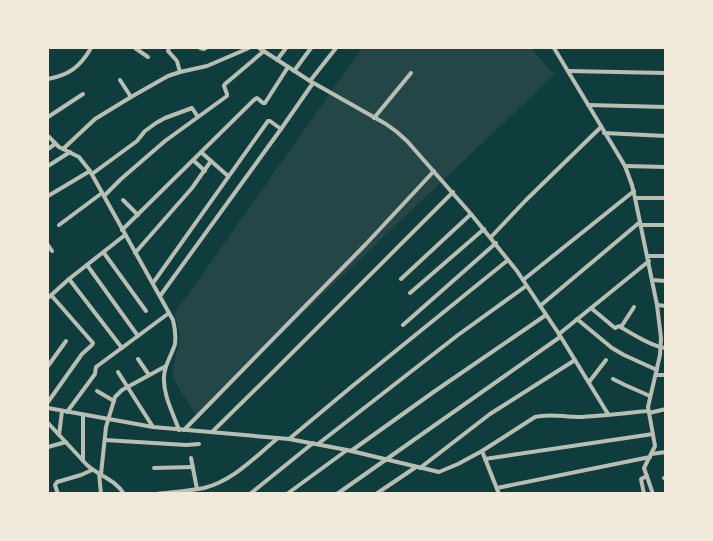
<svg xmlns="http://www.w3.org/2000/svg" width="713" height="541" font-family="'Source Serif 4',serif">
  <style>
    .green { fill: #244646 }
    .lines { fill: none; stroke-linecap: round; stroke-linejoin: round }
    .minor { stroke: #b8beb3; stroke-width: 4 }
  </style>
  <rect width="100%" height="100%" fill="#0f3d3e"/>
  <!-- green -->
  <path class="green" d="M362,48H531L548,68L555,74L196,415L177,385L172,373L180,337L175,313Z"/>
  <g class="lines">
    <!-- minor -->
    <g class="minor">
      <path d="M135,48L148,57"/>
      <path d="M169,48L168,51L177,61L180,72"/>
      <path d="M200,48L204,49L206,48"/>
      <path d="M259,48L310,81L386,124L397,132L407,141L471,214L517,271L559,334L608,414"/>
      <path d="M554,48L625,166L632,185L635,198L657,305L661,338L660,355L648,407L655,446L644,468L653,494"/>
      <path d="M277,60L286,48"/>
      <path d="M294,71L311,48"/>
      <path d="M568,71L666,73"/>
      <path d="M48,79C69,75 80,67 91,48"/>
      <path d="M120,80L131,97"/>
      <path d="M310,81L336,48"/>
      <path d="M588,105L666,107"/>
      <path d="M48,117L83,94"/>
      <path d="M374,118L411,73"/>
      <path d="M604,133L666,136"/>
      <path d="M48,136L59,147L79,157L90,171L173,320C175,328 176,336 175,344C172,355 164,365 164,377C163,395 173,413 179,430"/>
      <path d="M48,149L55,144"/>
      <path d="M63,149L95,119L131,97L168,76L180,72L207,66L249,48"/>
      <path d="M202,153L228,176"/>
      <path d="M194,161L205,171"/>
      <path d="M48,166L70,152"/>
      <path d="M625,166L666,167"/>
      <path d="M92,174L137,141L145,131L156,123L165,118L192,108L198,117"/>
      <path d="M48,196L90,171"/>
      <path d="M104,196L121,179L165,141L227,96V94L224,86L225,84L264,51"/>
      <path d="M635,198H666"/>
      <path d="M123,200L138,215"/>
      <path d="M59,225L102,193"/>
      <path d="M641,225H666"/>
      <path d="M122,230L255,99L257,98L263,103H265L288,67"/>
      <path d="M491,237L526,200L601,127"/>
      <path d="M48,245L52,251"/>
      <path d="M104,253L146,311"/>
      <path d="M135,253L192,188L211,161"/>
      <path d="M648,256H666"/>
      <path d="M87,265L138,336"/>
      <path d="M69,279L122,348"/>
      <path d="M401,279L471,214"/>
      <path d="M523,280L634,191"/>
      <path d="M652,280L666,281"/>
      <path d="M153,283L268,121H270L281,129"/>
      <path d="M410,293L484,229"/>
      <path d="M160,296L281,129L313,83"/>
      <path d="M48,298L69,279L125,235"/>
      <path d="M657,305L666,306"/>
      <path d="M540,306L640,222"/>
      <path d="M591,308L615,328L619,326C631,333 652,347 666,348"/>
      <path d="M577,319L612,348L624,355L657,370"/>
      <path d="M403,325L496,243"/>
      <path d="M621,327L634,307"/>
      <path d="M559,334L649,261"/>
      <path d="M138,359L149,375"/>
      <path d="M48,366L66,341"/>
      <path d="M118,372L153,427"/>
      <path d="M656,375H666"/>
      <path d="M613,379L625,385L650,396"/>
      <path d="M589,382L606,360"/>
      <path d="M97,391L114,401"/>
      <path d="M48,402L82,354L92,345L93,343L51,295"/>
      <path d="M48,408L153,427L289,439L347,450L439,472L458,464L482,451L535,417C550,413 563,417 578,417C601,416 625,413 648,411"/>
      <path d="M67,412L95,374L96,367L169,313"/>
      <path d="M649,413L666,409"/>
      <path d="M48,423L87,465C99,476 115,479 124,494"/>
      <path d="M184,430L366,244L434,171"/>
      <path d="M212,432L269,376L453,192"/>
      <path d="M59,435L62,411"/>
      <path d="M289,439L350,388L508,260"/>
      <path d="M105,440L186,445L199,444"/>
      <path d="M318,444L458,335L526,286"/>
      <path d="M48,447L66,442"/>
      <path d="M351,451L435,391L546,315"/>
      <path d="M482,451L499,494"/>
      <path d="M651,454L666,452"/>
      <path d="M191,458L197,489"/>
      <path d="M485,459L653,434"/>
      <path d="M83,460V415"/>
      <path d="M154,468L193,467"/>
      <path d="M420,468L490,414L575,360"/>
      <path d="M99,473L101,494"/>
      <path d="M101,474L106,427L115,397L122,390L166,366"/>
      <path d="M664,478H666"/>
      <path d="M497,488L650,457"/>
      <path d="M58,494L55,485L57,482L81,475L92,470"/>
      <path d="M157,494C173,492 189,491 204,488C233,481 255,457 278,438"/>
      <path d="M250,494L313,443"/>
      <path d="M287,494L347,450"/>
      <path d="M337,494L560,337"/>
      <path d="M376,494L416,467"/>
      <path d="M644,494L641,479L647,476"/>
    </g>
  </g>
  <!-- border -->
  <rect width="713" height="541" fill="none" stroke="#f1e9da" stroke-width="98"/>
</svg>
